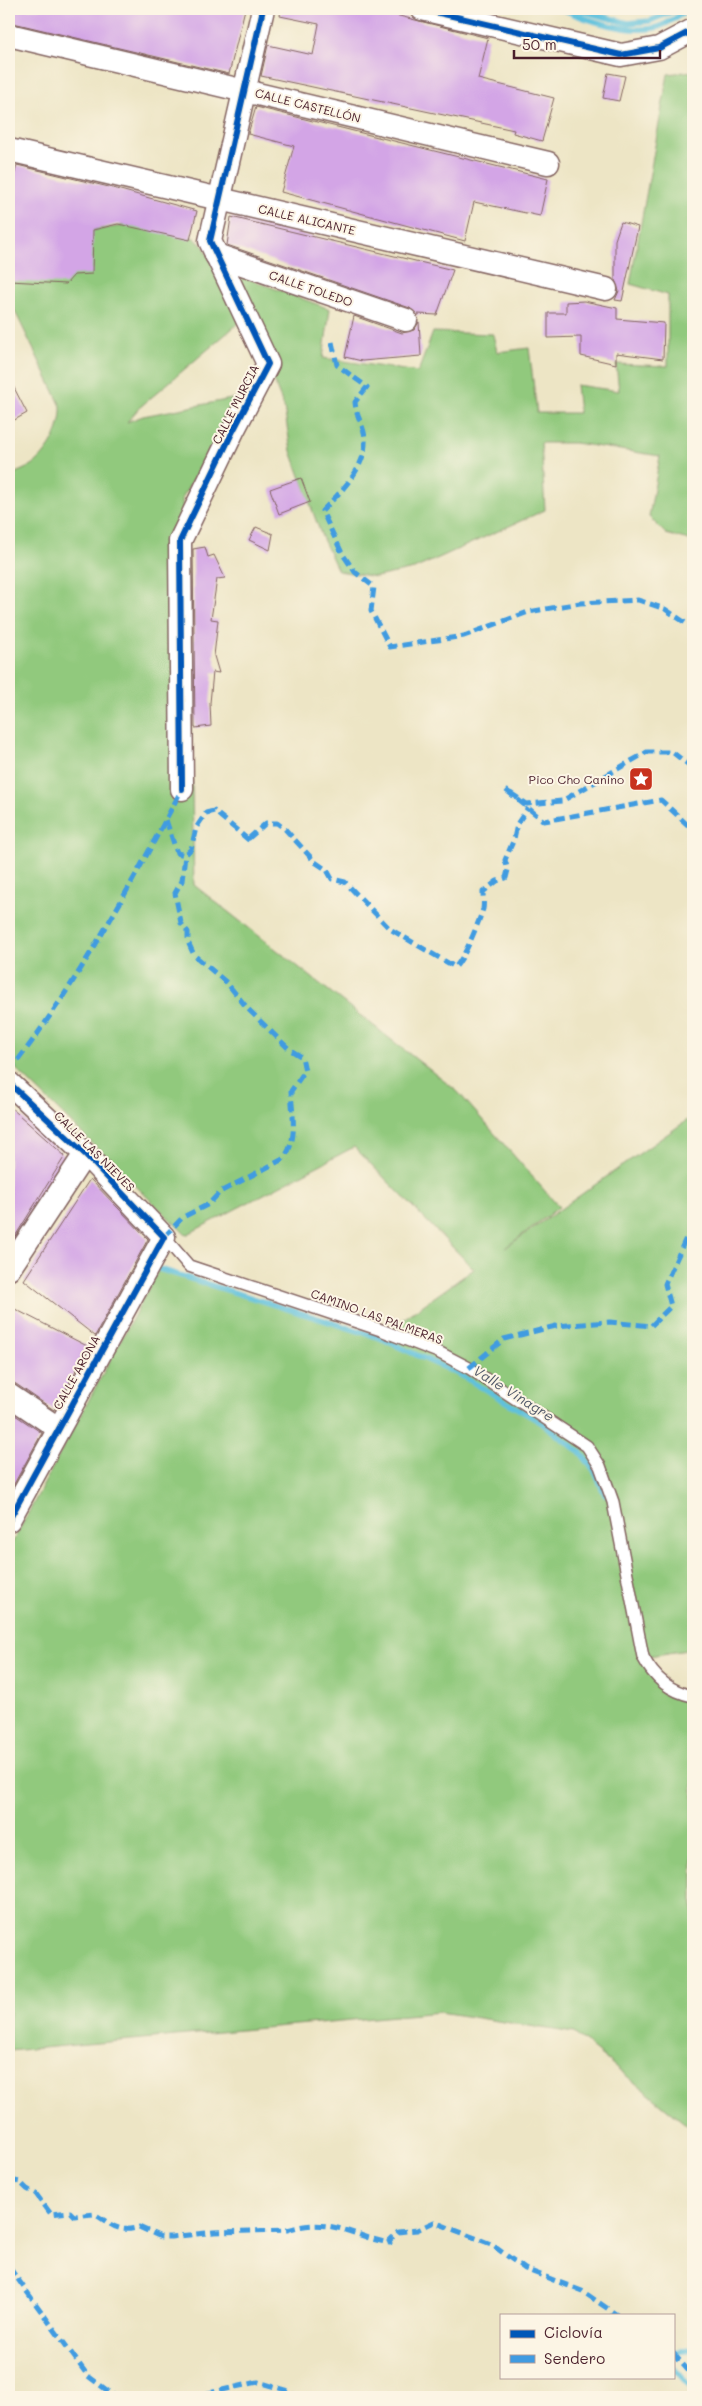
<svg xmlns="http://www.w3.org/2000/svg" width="702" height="2406" font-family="Mali,sans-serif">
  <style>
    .green { fill: #91c97d; stroke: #6e7454 }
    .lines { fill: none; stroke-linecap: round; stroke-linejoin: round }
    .stream { stroke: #5fc1dd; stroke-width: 5.5 }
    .building { fill: #d3a5e6 }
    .service-casing { stroke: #836461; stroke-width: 14 }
    .minor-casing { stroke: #836461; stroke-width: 25 }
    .service { stroke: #fff; stroke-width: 11 }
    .minor { stroke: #fff; stroke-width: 22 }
    .quiet { stroke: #409be1; stroke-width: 5; stroke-dasharray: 10 5; stroke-linecap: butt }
    .cycleway-casing { stroke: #fcf5e5; stroke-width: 9 }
    .cycleway { stroke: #0057b8; stroke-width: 6 }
    .labels { text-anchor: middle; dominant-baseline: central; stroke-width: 4; stroke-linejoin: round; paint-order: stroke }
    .street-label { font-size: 12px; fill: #4a1f2b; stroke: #fcf5e5 }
    .poi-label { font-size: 12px; fill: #4a1f2b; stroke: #fcf5e5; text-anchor: end }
    .water-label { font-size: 14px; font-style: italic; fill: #515869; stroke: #fcf5e5 }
  </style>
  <rect width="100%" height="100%" fill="#fcf5e5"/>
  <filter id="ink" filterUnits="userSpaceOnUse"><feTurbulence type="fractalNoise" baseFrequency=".02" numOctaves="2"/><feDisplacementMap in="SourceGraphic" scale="10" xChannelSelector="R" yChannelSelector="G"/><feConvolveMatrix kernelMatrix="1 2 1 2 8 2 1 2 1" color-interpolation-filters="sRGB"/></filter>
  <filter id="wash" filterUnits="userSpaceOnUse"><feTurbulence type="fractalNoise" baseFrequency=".0096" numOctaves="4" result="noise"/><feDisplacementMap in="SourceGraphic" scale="20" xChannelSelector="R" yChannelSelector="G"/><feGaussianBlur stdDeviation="1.12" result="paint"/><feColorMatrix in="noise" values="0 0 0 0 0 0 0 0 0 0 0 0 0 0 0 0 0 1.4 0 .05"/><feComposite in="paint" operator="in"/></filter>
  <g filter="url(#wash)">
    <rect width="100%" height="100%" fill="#ede5c5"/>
    <!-- green -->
    <g class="green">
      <path d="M693,71V541L666,534L649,517L660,456L575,443H541L545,510L414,569L376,577L338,571L322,537L291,451L284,407L230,272L330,309L323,358L418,372L433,332L493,334L497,352L529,348L537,413H579L576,385L619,391L616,364L668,366V295L630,284L668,74Z"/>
      <path d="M9,224L74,233L128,225L194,238L204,247L240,322L139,408L127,422L143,416L242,397L182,498L188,586L194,885L458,1092L559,1207L505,1248L693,1116V1649L643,1657L659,1679L693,1702V2130L574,2033L440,2012L9,2051V1549L159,1269L378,1337L474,1269L354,1147L186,1235L9,1062V476C17,472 29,468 36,462C52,448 62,426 61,406L9,299Z"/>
    </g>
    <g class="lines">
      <!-- stream -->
      <g class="stream">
        <path d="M562,9C586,20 631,35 658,27C668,24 680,15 689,9"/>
        <path d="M574,9L628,23L650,21L678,9"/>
        <path d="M159,1269L378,1337L462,1376L542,1423L581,1453L594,1470L605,1495"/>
        <path d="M677,1696L693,1702"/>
        <path d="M673,2352L693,2350"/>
        <path d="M673,2367L693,2390"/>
      </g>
    </g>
    <g id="blocks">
      <!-- building -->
      <g class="building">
        <path d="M9,9H245L229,74L9,22Z"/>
        <path d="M281,9H371L488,38L478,79L554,98L542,141L513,133L514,130L261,76L268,45L313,55L319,24L280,16Z"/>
        <path d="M608,73L625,76L619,101L603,98Z"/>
        <path d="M256,107L548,179L540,216L474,202L465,241L281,192L294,146L248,134Z"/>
        <path d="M17,165L113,188L197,211L190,240L118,224L93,230L92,274L74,275L66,284L9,281V195Z"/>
        <path d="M231,217L453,270L437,315L418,314V316L410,308L227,245Z"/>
        <path d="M621,222L638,227L622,301L615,300L619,291L615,280V240Z"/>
        <path d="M584,301L617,308V319L664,323L663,359L616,353V364L581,356V337L548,338V313H566V302Z"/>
        <path d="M354,316L402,333L414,330L419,322L421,356L362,361L345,357Z"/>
        <path d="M9,378L27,413L9,423Z"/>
        <path d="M301,478L310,502L279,514L270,489Z"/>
        <path d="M256,527L273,534L270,550L249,540Z"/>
        <path d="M205,547L208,557L214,555L225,578L217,579L211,619L218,620L214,656L219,673L213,672L210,703L211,726L195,728L193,549Z"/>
        <path d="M9,1106L65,1156L9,1246Z"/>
        <path d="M90,1179L148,1239L95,1336L24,1280Z"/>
        <path d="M9,1306L89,1347L54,1410L16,1384L9,1382Z"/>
        <path d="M9,1411L42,1433L9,1493Z"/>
      </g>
    </g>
  </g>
  <g filter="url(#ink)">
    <use href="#blocks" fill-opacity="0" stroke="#836461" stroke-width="1"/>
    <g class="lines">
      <defs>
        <path id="service" d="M164,1237L189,1266L381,1330L438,1352L469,1368L587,1446L600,1466L613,1502L643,1657C654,1678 671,1692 693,1696"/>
        <g id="minor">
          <path d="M422,9L621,55L659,48L693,30"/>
          <path d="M9,35L548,163"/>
          <path d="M9,150L606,289"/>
          <path d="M216,255L406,320"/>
          <path d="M182,789L180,541L233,431L268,364L210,241L263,9"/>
          <path d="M9,1083L85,1154L164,1237L9,1520"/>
          <path d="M9,1269L85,1154"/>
          <path d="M9,1395L58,1428"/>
        </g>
      </defs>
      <!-- service casing -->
      <use href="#service" class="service-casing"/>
      <!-- minor casing -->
      <use href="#minor" class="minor-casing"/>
      <!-- service -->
      <use href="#service" class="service"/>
      <!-- minor -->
      <use href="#minor" class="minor"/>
      <!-- quiet -->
      <g class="quiet">
        <path d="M332,342L337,365L367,387L355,402C356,415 361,421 364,432C371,464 342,490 322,511L342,553L355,572L374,587L371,611L390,647L464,636L528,612L580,603L638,600L665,609L693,628"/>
        <path d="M693,768L672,752H647L562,801L527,804L506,790L544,821L661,800L693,830"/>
        <path d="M166,820L177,853L185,855L191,849L196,828L206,813L214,811L251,842"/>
        <path d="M248,839L266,823H277L285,829L315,862L327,870L332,879L345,882L390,929L455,967C464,960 479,921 483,909C484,904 483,897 483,892L497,881L506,878L508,870L505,860L514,839L517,824L528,808"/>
        <path d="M9,1072C77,985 130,887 182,789"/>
        <path d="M164,1237L183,1217L209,1204L220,1192L283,1159C299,1140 292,1114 291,1091L305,1071L302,1057L289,1049L248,1009L227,983L194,955L188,942V932L181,923L175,893L182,881L185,855"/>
        <path d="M469,1368L504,1339L556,1326L610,1322L651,1326L671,1306L665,1284L686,1238L693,1230"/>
        <path d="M9,2180L20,2182L27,2189L36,2194L51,2214L70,2212L74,2216L94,2214C112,2224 118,2234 139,2227L161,2237H171L214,2232L287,2230C331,2216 350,2236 390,2243L389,2241L398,2232L417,2230L434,2222L491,2244L525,2269L582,2291L617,2315"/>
        <path d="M9,2267L88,2376L116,2397"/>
        <path d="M673,2353L693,2376"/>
        <path d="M191,2397L258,2382L289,2391L297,2397"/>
      </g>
      <defs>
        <g id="cycleway">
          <path d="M422,9L621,55L659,48L693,30"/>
          <path d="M182,789L180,541L233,431L268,364L210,241L263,9"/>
          <path d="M9,1083L85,1154L164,1237L9,1520"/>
        </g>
      </defs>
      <!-- cycleway casing -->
      <use href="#cycleway" class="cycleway-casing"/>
      <!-- cycleway -->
      <use href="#cycleway" class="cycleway"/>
    </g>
  </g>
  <!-- icons -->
  <defs>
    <symbol id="sight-square" viewBox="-11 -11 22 22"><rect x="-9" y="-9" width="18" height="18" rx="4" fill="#c8321e" stroke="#fcf5e5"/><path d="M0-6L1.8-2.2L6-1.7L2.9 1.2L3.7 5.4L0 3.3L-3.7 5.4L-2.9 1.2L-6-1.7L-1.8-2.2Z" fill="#fff"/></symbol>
  </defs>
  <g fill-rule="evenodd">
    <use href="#sight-square" x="627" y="765" width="28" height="28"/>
  </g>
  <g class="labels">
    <!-- street labels -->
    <g class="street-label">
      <text transform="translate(308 105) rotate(14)">CALLE CASTELLÓN</text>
      <text transform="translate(307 219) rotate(13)">CALLE ALICANTE</text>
      <text transform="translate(311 288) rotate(19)">CALLE TOLEDO</text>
      <text transform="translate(235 404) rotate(-63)">CALLE MURCIA</text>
      <text transform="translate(95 1151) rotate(45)">CALLE LAS NIEVES</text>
      <text transform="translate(377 1316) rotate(20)">CAMINO LAS PALMERAS</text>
      <text transform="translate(76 1372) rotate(-61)">CALLE ARONA</text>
    </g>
    <!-- poi labels -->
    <g class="poi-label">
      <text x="624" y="779">Pico Cho Canino</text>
    </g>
    <!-- water labels -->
    <g class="water-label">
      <text transform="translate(514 1393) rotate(32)">Valle Vinagre</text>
    </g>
  </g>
  <!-- margin -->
  <rect width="702" height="2406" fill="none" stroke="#fcf5e5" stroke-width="30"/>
  <!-- legend -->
  <rect x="500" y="2314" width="175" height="65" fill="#fcf5e5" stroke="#b59f9b"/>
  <rect x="510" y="2330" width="25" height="8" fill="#0057b8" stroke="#b59f9b"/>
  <text x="544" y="2338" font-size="15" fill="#4a1f2b">Ciclovía</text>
  <rect x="510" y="2355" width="25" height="8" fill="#409be1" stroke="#b59f9b"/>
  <text x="544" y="2364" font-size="15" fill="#4a1f2b">Sendero</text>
  <!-- scale -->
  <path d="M514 50v8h146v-8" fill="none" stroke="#4a1f2b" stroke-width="2.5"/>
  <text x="522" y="50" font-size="15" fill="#4a1f2b" stroke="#fcf5e5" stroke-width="4" paint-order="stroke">50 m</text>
</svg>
